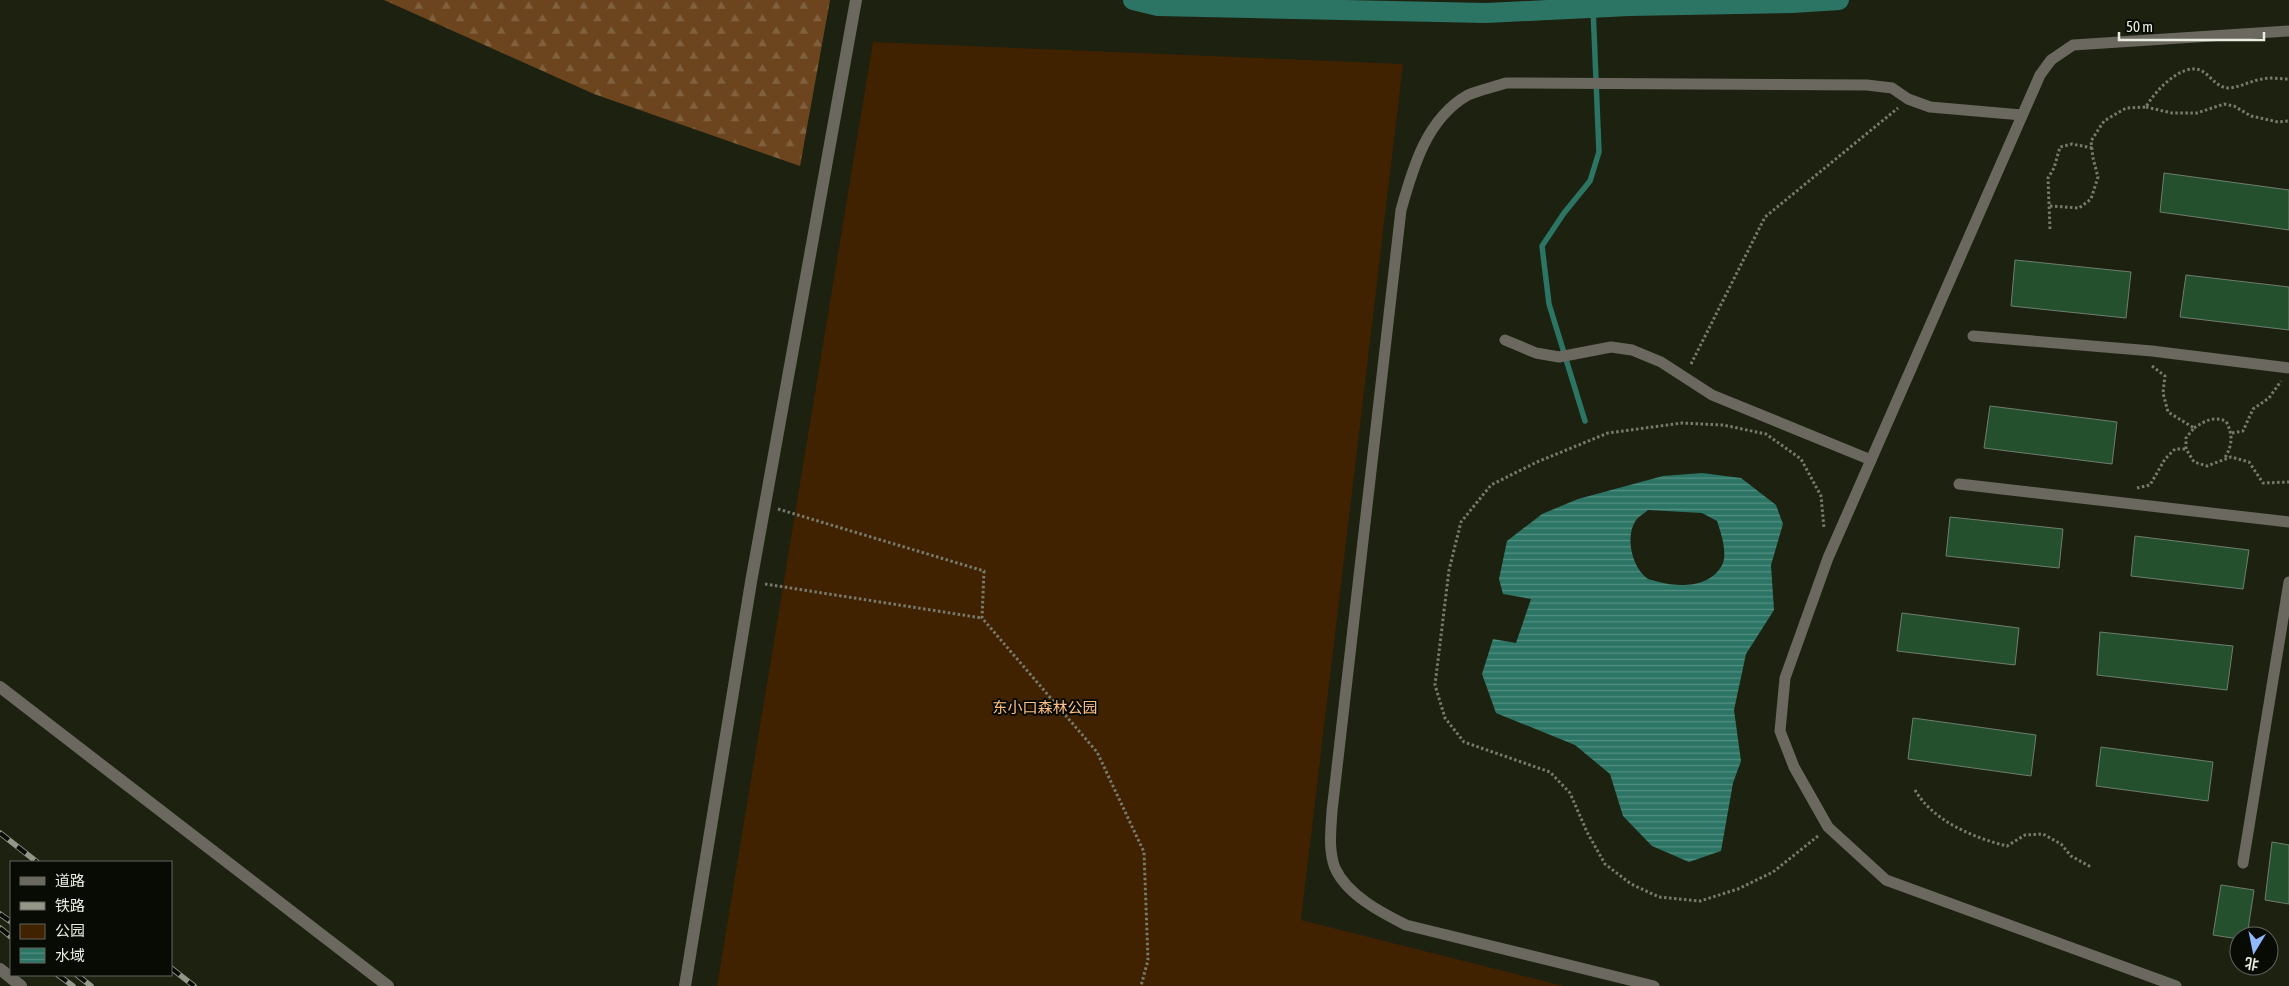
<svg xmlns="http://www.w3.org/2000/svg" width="2289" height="986" font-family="'Asap Condensed','Noto Sans SC',sans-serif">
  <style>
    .green { fill: #402100 }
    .forest { fill: url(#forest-firs) }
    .water { fill: url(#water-rules); fill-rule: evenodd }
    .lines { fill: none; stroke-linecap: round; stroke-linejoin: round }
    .stream { stroke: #2c7565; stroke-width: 5.5 }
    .canal { stroke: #2c7565; stroke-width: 20 }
    .building { fill: #25502d; stroke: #6d7e6f }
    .path { stroke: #777b6d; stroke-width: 3; stroke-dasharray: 2.5 2.5; stroke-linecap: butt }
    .lane { stroke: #6b685f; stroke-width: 11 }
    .street { stroke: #6b685f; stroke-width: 12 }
    .rail-casing { stroke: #939689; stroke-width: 5.5 }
    .rail { stroke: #080a04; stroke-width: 4; stroke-dasharray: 11; stroke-linecap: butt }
    .labels { text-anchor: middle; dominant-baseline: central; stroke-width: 4; stroke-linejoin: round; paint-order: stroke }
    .park-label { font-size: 15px; fill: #ffbe83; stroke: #080a04 }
  </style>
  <defs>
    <pattern id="forest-firs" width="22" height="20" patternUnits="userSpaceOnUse" patternTransform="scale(1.25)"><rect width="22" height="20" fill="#6c451e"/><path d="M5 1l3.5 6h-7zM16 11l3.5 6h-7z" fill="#81603e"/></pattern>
    <pattern id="water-rules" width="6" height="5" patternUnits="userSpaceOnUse" patternTransform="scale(1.25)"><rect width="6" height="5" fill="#2c7565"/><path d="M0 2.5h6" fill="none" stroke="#559082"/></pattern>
  </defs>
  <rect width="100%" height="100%" fill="#1d2110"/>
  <!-- green -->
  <path class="green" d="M873,42L1403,64L1301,920L1564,986H717Z"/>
  <!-- forest -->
  <path class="forest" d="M384,0H830L800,166L594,94Z"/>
  <!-- water -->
  <path class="water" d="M1702,473L1741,478L1776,505L1783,524L1771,565L1774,610L1746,654L1734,710L1741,761L1733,783L1721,851L1689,862L1652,846L1623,816L1610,774L1575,745L1496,713L1482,674L1493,639L1516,643L1531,599L1503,594L1499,579L1507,541L1542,514L1578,499L1663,476ZM1648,510L1702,513L1717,521C1721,533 1727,551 1723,563C1712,587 1681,588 1659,582C1656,581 1651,580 1648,579C1631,567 1625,536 1636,520C1639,516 1645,513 1648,510Z"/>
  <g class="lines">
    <!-- stream -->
    <path class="stream" d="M1585,421L1549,304L1542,246L1564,213L1590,181L1599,152L1593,8"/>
    <!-- canal -->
    <path class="canal" d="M1133,0L1158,6L1486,13L1629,6L1792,3L1839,0"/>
  </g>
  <!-- building -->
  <g class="building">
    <path d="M2164,173L2289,190V230L2160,212Z"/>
    <path d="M2015,260L2131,272L2126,318L2011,306Z"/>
    <path d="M2186,275L2289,287V330L2180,317Z"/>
    <path d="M1990,406L2117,422L2112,464L1984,448Z"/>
    <path d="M1950,517L2063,529L2059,568L1946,556Z"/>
    <path d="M2135,536L2249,550L2243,589L2131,576Z"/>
    <path d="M1902,613L2019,628L2015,665L1897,651Z"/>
    <path d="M2100,632L2233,646L2227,690L2097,675Z"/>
    <path d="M1913,718L2036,735L2031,776L1908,759Z"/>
    <path d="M2101,747L2213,762L2208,801L2096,786Z"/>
    <path d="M2272,842L2289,845V904L2265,900Z"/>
    <path d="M2221,885L2254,890L2247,936H2239V939L2213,935Z"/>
  </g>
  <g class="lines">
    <!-- path -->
    <g class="path">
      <path d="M2146,107L2172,113H2197L2224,104L2234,106L2251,116L2278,122L2289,121"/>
      <path d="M2050,206L2079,208L2091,199L2098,177L2093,158L2091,141L2104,121L2126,108L2146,107C2154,92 2181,63 2200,70C2210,74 2216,88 2229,88C2241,87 2250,81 2262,79C2270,77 2280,79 2289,79"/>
      <path d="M2050,229L2048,178L2054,168L2060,147L2072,144L2092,148"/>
      <path d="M1691,364L1765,217L1898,108"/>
      <path d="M2152,366L2165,376L2163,393L2168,412L2194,428L2186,438V449L2194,462L2207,466L2231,457L2249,462L2263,483L2289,482"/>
      <path d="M2194,428C2205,421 2213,416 2226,421C2233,435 2233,445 2224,459"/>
      <path d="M2232,433L2243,431L2253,409L2269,398L2281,381"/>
      <path d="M2137,488L2150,485L2165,459L2175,449H2186"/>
      <path d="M778,509L984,571L982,618L1097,752L1144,852L1148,960L1141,986"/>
      <path d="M765,584L982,618"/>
      <path d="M1915,790C1933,821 1974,838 2007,846L2025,835L2043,834L2061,844L2071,856L2091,867"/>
      <path d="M1818,836L1773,872L1738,889L1700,901L1659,897L1631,884L1605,864L1587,832L1570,793L1550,772L1464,742L1445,718L1435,685L1449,570L1461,522L1491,485L1537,462L1608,433L1682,423L1723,425L1766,434L1801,459L1821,496L1824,528"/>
    </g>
    <!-- lane -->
    <g class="lane">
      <path d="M1973,336L2152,351L2289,368"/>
      <path d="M1505,340L1536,353L1559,357L1611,347L1632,350L1661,362L1712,395L1871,460"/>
      <path d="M1959,484L2289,522"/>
      <path d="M2243,863L2289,582"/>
      <path d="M1654,986L1406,925C1382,913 1347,895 1335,868C1328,850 1331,829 1332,811L1401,210C1413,167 1427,118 1468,95C1479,90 1494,87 1506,83L1867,85L1892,88L1908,99L1930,107L2022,115"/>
      <path d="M2176,986L1886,880L1828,827L1794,767L1780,731L1785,678L1828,558L2040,75L2051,60L2073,45L2289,31"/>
    </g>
    <!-- street -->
    <g class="street">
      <path d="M0,687L388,986"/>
      <path d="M0,969L21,986"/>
      <path d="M685,986L751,582L856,0"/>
    </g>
    <defs>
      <g id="rail">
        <path d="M0,833L37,862"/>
        <path d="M0,914L11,922"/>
        <path d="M0,928L11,937"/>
        <path d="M171,968L194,986"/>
        <path d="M58,975L73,986"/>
        <path d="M77,975L91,986"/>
      </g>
    </defs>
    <!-- rail casing -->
    <use href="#rail" class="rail-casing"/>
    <!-- rail -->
    <use href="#rail" class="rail"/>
  </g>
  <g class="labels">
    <!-- park labels -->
    <g class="park-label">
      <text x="1045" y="707">东小口森林公园</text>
    </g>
  </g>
  <!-- legend -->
  <rect x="10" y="861" width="162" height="115" fill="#080a04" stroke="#62655d"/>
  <rect x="20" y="877" width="25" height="8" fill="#6b685f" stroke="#62655d"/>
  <text x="55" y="886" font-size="15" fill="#eaede2">道路</text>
  <rect x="20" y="902" width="25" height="8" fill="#939689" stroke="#62655d"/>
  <text x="55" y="911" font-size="15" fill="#eaede2">铁路</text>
  <rect x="20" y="924" width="25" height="15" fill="#402100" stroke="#62655d"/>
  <text x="55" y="936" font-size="15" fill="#eaede2">公园</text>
  <rect x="20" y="948" width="25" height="15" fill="url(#water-rules)" stroke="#62655d"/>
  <text x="55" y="961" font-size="15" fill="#eaede2">水域</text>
  <!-- north arrow -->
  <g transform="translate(2254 951) rotate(190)"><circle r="24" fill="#080a04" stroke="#62655d"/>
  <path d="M0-4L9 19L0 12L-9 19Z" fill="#91b8fd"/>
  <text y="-8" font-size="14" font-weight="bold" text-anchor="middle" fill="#eaede2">北</text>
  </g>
  <!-- scale -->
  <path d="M2119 32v8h145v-8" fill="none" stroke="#eaede2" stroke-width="2.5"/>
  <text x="2126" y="32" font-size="15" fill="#eaede2" stroke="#080a04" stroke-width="4" paint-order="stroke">50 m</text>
</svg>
